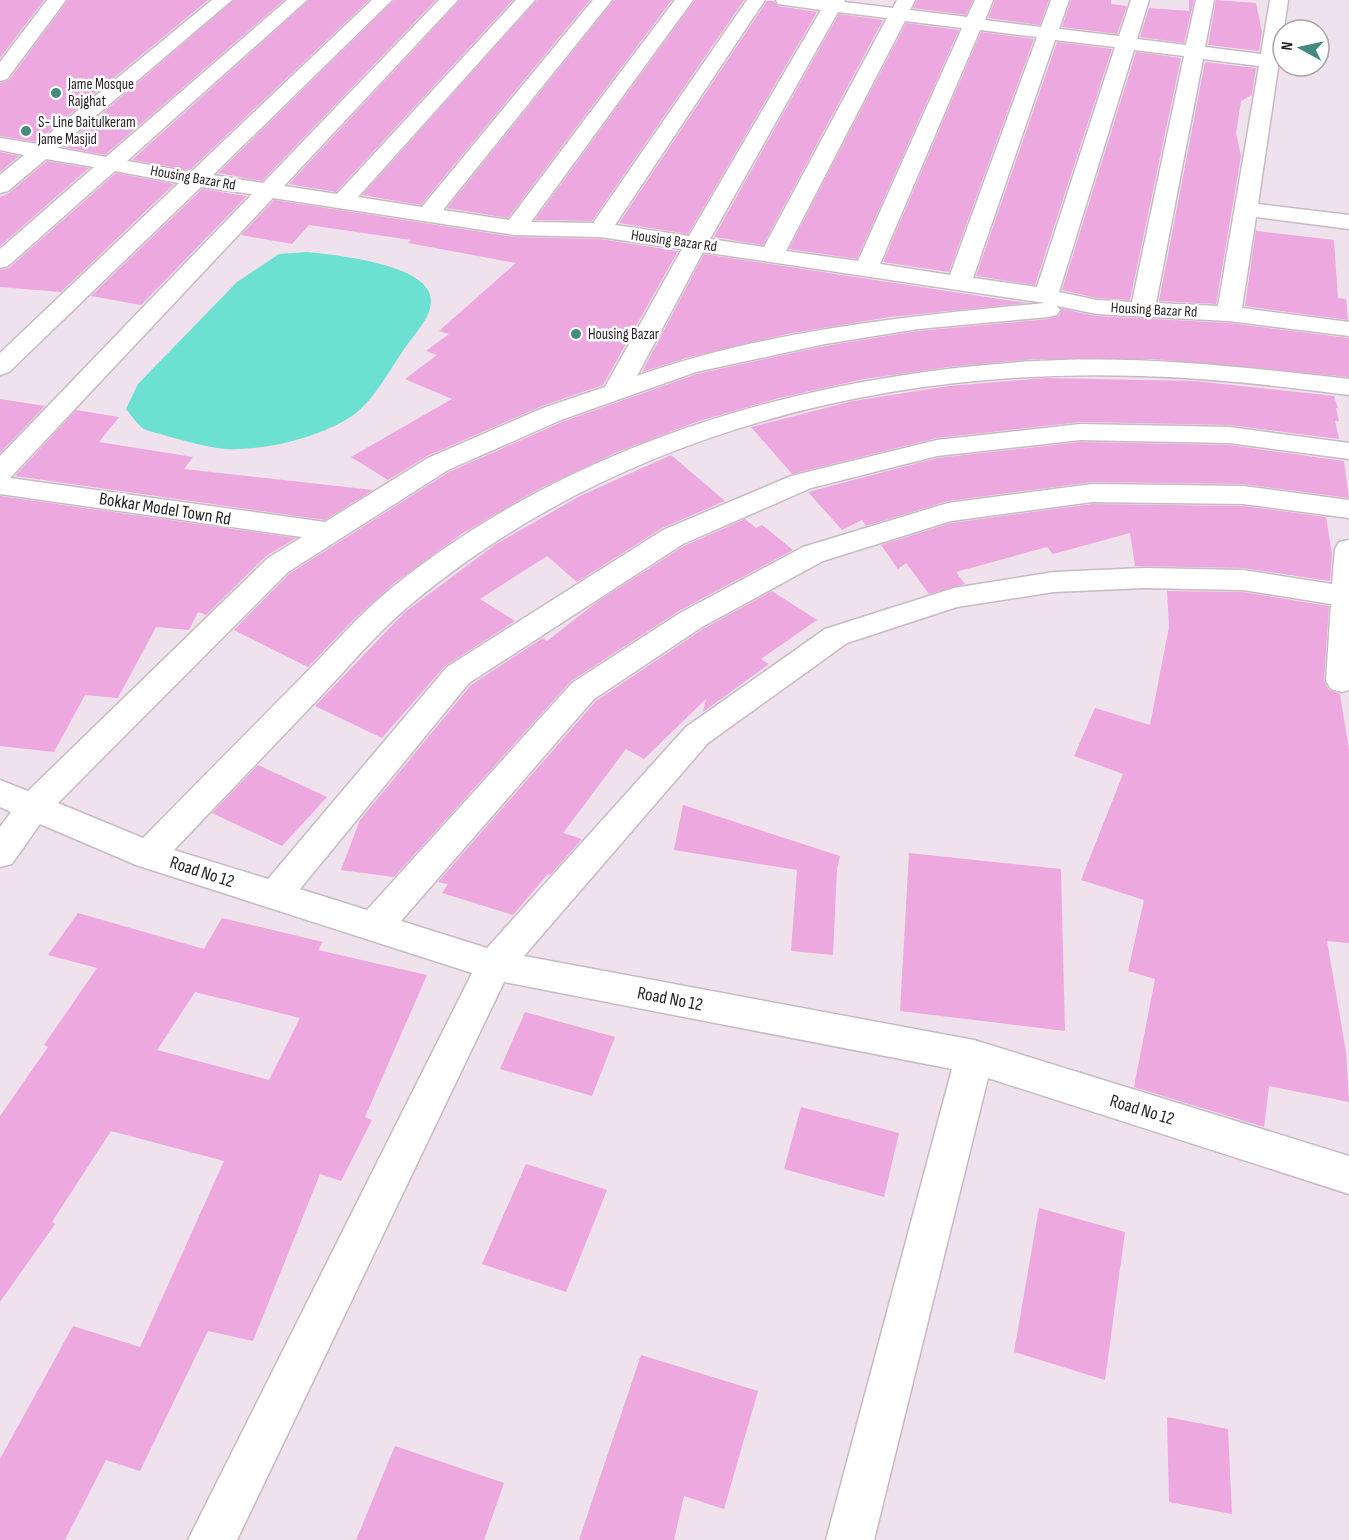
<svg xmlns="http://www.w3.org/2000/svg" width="1349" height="1540" font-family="'Sofia Sans Condensed',sans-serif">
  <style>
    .water { fill: #6ce0d1 }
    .building { fill: #eda8df; fill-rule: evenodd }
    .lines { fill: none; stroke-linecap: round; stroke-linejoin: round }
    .street-casing { stroke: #c7bac4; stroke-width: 3 }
    .street { fill: #fff; fill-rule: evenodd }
    .poi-dot { fill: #448a81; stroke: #fff; stroke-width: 2 }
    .labels { text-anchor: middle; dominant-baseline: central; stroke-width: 5; stroke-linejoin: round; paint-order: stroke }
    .far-poi-label { font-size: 15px; fill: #221d21; stroke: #fff; text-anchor: start }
    .far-street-label { font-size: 15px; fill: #221d21; stroke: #fff }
    .street-label { font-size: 18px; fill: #221d21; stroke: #fff }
  </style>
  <rect width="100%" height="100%" fill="#efe2ec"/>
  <!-- water -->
  <path class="water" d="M307,252C335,255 416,263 429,292C437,311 417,331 407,345C391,367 374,401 352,416C319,438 263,451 225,449C206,447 185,441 167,436C159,433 147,432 141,427C136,422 131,415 126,409L138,384L237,282L279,254Z"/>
  <!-- building -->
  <g class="building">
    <path d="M0,0H44L0,58Z"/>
    <path d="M68,0H208L36,142L0,136V83L9,80Z"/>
    <path d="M234,0H284L105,155L63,147Z"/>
    <path d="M309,0H369L190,170L132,160Z"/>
    <path d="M394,0H436L262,181L218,173Z"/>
    <path d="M460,0H513L336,192L289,184Z"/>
    <path d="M537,0H590L421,205L362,195Z"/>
    <path d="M614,0H672L508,218L447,208Z"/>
    <path d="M695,0H744L592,221L535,220Z"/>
    <path d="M917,0H973L966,15L913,8Z"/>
    <path d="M995,0H1049L1040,25L988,18Z"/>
    <path d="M1071,0H1111V4L1127,6L1117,34L1062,27Z"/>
    <path d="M1189,0H1194L1184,43L1140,37L1149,8L1189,11Z"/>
    <path d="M1216,0L1256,3L1262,32L1259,51L1208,45Z"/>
    <path d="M767,1H774L778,6L817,12L688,234L619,223Z"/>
    <path d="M839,14L883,20L763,245L714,237Z"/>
    <path d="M906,23L959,30L857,259L789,249Z"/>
    <path d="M981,32L1034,39L949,272L883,262Z"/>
    <path d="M1057,42L1112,49L1035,285L976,276Z"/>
    <path d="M1136,52L1181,58L1130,300L1097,298L1062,290Z"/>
    <path d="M1205,62L1256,68L1252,95L1241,101L1236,133L1241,156L1216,304L1159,301Z"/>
    <path d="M0,152L19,156L0,172Z"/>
    <path d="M47,161L89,168L0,246V197L9,193Z"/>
    <path d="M116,173L174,184L61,292L0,287V270L9,268Z"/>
    <path d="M202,189L247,196L141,305L91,296Z"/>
    <path d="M274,200L515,237L600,239L678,251L603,385L542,406L427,456L388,480L351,457L452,399L405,379L437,355L426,351L449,334L439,331L516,263L408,243L411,240L309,225L292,244L241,235Z"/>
    <path d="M1256,229L1257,231L1334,240L1338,298L1346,299L1348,320L1245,306Z"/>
    <path d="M704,254L1027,303L890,317L787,334L686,358L642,372Z"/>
    <path d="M1062,309L1097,316L1229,323L1349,338V377L1153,359H1035L949,367L864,379L779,398L696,422L615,453L537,490L463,533L393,584L354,619L308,667L234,630L289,574L449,472L562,422L697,374L825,346L918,331L1048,319L1059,316Z"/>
    <path d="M1045,378L1194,381L1344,397L1334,396L1338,408H1336L1339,421H1335L1339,439L1229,425L1080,422L937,438L792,474L751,427L853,401L949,386Z"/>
    <path d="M0,399L45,406L0,453Z"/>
    <path d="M76,410L119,417L99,442L193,457L184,469L373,490L325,520L15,476Z"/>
    <path d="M1080,442L1229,445L1344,461L1349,498L1243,484L1092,482L948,501L866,526L862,520L842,530L808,492L937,458Z"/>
    <path d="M671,455L725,501L662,528L577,582L547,556L480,599L515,621L445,666L382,738L315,706L405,612L496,544L580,496Z"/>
    <path d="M0,496L296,538L266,556L206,615L198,612L189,630L156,627L118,698L85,695L54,752L0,746Z"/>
    <path d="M1092,504L1243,506L1326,517L1332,554L1330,581L1243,568L1135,566L1130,533L1053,554L1047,547L956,572L965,584L929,594L906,563L898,569L881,545L951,523Z"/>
    <path d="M745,519L756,528L762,525L793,550L679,611L571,681L394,877L341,870L360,820L471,685L543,638L547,641L597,602L684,546Z"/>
    <path d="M772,591L817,620L761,659L769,664L703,712L706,699L644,759L626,749L563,833L582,839L550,875L548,874L513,915L442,893L448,884L438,882L596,701L703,629Z"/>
    <path d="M1167,591L1243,592L1329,606L1324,681L1329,690L1340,694L1349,750V943L1327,941L1346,1052L1349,1102L1269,1086L1264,1127L1134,1087L1155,979L1128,971L1144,900L1081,880L1123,774L1074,756L1095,708L1150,725L1169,627Z"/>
    <path d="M258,765L327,797L282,846L212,813Z"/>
    <path d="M683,805L840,856L837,869L833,955L791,951L797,870L674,850Z"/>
    <path d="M909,853L1061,869L1065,1031L900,1011Z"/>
    <path d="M78,913L204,949L222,918L323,942L318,950L427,975L365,1117L372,1120L341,1181L320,1174L253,1341L208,1331L140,1471L106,1460L65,1540H0V1459L73,1326L140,1347L224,1161L111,1131L52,1222L55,1224L0,1302V1116L48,1047L44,1045L97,968L48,955ZM195,992L300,1018L269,1080L157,1050Z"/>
    <path d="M525,1012L615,1037L592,1096L500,1069Z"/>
    <path d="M801,1107L899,1133L884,1197L784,1169Z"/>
    <path d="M526,1164L607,1190L566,1292L482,1264Z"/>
    <path d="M1039,1208L1125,1232L1105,1380L1014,1352Z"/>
    <path d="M641,1355L758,1391L724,1509L684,1496L674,1540H579Z"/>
    <path d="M1167,1417L1228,1429L1232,1514L1169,1502Z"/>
    <path d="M395,1446L504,1483L484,1540H356Z"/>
  </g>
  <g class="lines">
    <defs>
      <g id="street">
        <path d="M47,0H66L7,79L0,81V62Z"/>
        <path d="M212,0H232L58,148L106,157L287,0H307L127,161L191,172L372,0H392L213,175L263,183L439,0H458L284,186L337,194L516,0H535L358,197L422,207L593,0H612L443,210L509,220L675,0H693L531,222L593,223L747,0H765L615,225L689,236L821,10L778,4L776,0H845L844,2L893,8L897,0H915L910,10L967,17L975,0H993L985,20L1041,27L1051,0H1069L1059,29L1119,36L1131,0H1149L1137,39L1186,45L1196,0H1214L1205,47L1261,54L1270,0H1288L1258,204L1349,215V229L1256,217L1242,308L1349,322V336L1229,321L1097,314L1057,306L1060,310L1057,315L1048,317L918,329L825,344L696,372L561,420L448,470L288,572L58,803L143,838C194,786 245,734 297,682C329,650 358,615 394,586C575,441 807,375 1035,361C1140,355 1245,367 1349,379V395C1280,386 1212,378 1142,376C885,367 618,434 416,600C381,628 353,662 322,695C273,747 223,798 174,850L268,879L447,667L663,530L791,476L937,440L1080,424L1229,427L1349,443V459L1229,443L1080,440L937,456L811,488L683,544L469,683L300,889L367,910L572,683L680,613L803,547L948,503L1092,484L1243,486L1349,500V518L1243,504L1092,502L951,521L823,561L702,627L594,699L401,921L487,948L686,727L825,629L954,588L1054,572L1144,568L1243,570L1332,584L1335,549L1339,542L1349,540V690L1342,692L1331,689L1326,681L1331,604L1243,590L1144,588L1054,592L957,607L847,643L708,743L524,956L974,1040L1349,1156V1194L988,1078L874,1540H826L952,1069L504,982L237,1540H188L472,973L136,865L40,824L12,864L0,867V827L11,812L0,807V780L28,791L268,558L302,537L0,494V456L252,194L201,187L9,372L0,375V353L179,183L115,171L8,266L0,268V249L94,167L46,159L8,191L0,193V175L24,155L0,150V138L37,144ZM838,12L887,18L764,247L710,239ZM905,21L962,28L858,261L786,251ZM980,30L1037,37L950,275L880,264ZM1055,40L1115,47L1037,287L973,278ZM1134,50L1184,56L1132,302L1097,300L1059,292ZM1203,59L1259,66L1218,306L1156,303ZM273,198L515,235L600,237L682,249L605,387L543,408L428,458L325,522L10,478ZM703,252L1045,303C908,316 767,330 637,376Z"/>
      </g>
    </defs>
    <!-- street casing -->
    <use href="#street" class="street-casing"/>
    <!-- street -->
    <use href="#street" class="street"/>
  </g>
  <!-- markers -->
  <g class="poi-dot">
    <circle cx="56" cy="93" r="6"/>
    <circle cx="26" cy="131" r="6"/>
    <circle cx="576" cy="334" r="6"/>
  </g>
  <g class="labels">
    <!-- far-poi labels -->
    <g class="far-poi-label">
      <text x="68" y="84">Jame Mosque<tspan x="68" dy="17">Rajghat</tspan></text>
      <text x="38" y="122">S- Line Baitulkeram<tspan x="38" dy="17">Jame Masjid</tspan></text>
      <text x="588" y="334">Housing Bazar</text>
    </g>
    <!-- far-street labels -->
    <g class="far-street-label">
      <text transform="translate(193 178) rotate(10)">Housing Bazar Rd</text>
      <text transform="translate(674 241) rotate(8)">Housing Bazar Rd</text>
      <text transform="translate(1154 310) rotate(3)">Housing Bazar Rd</text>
    </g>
    <!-- street labels -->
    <g class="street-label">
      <text transform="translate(165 509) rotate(9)">Bokkar Model Town Rd</text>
      <text transform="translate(202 872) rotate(18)">Road No 12</text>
      <text transform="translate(670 999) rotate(11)">Road No 12</text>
      <text transform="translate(1142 1110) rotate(17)">Road No 12</text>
    </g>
  </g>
  <!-- north arrow -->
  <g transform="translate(1301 48) rotate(278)"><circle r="28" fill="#ffffff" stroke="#a7a5a6" stroke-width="1.5"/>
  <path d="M0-4.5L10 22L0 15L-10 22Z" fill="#448a81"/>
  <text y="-9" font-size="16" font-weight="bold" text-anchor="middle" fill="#221d21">N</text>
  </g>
</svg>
